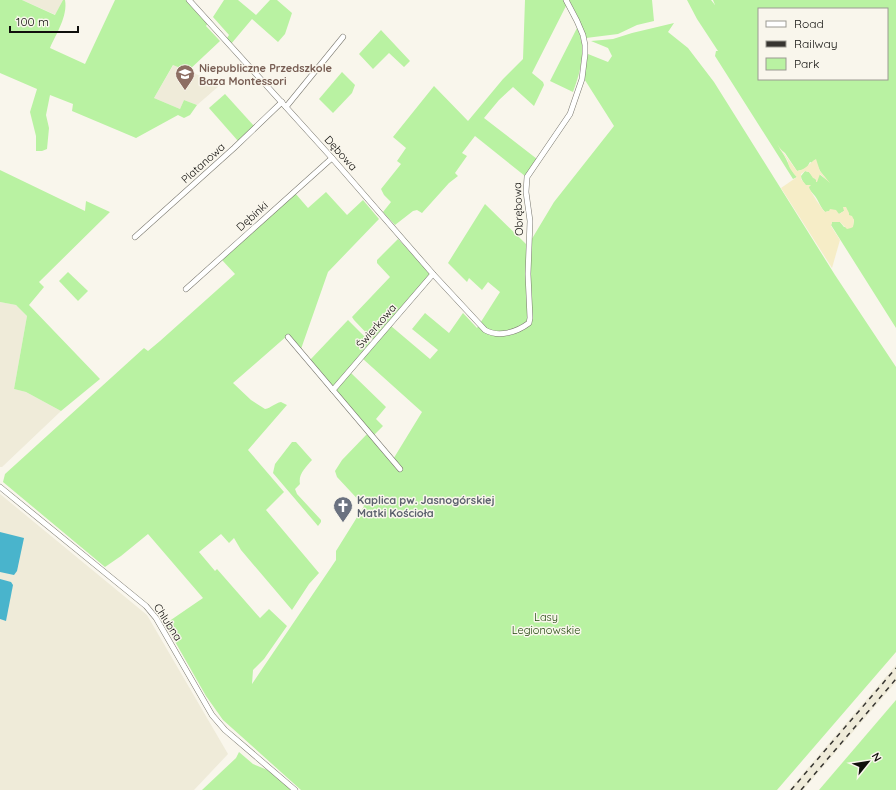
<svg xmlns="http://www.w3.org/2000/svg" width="896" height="790" font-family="Quicksand,sans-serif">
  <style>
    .built { fill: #efebd9 }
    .green { fill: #b9f2a2; fill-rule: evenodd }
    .sand { fill: #f6edc7 }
    .water { fill: #49b4cc }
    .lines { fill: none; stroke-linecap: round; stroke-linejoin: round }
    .street-casing { stroke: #7a786f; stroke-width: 6 }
    .street { stroke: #fff; stroke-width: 5 }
    .rail { stroke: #373531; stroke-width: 1.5; stroke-dasharray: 5 5; stroke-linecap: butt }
    .labels { text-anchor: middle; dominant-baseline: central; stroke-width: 3; stroke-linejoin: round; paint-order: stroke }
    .education-label { font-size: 11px; font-weight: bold; fill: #785e54; stroke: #f9f6ec; text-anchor: start }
    .street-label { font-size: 11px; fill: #100f0c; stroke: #f9f6ec }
    .worship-label { font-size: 11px; font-weight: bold; fill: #5b616d; stroke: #f9f6ec; text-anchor: start }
    .park-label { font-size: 11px; fill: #20460c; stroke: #f9f6ec }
  </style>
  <rect width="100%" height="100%" fill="#f9f6ec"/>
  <!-- built -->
  <g class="built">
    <path d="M22,0H63L56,15Z"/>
    <path d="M174,64L220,85L197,105L184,100L180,109L154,98Z"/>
    <path d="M0,302L16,305L27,316L14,389L26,392L61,411L2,467H0Z"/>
    <path d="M0,494L147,615L228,754L194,790H0Z"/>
    <path d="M896,665V682L803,790H789Z"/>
  </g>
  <!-- green -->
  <g class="green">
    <path d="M0,0H22L55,15L63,0H65C68,16 56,34 50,48L85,64L115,0H186L208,23L206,26L220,41L188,71L173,65L154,98L180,109L184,100L197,105L190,115L184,118L178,115L136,138L72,111L73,104L50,95L46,115L49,128L47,149L42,151H36V136L30,112L37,89L0,73Z"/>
    <path d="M224,0H238L256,15L270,0H277L292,13L285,34L278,42L252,19L231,44L227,38L229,35L213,17Z"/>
    <path d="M525,0H564L567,4L532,73L543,82L544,85L534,106L513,87L499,100L484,118L537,159L525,176L475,136L462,153L467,156L455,173L458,176L449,183L422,213L417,210L413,211L395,225L383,212L391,202L384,195L381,189L401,164L397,161L406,148L393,137L434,86L468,121L503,79L523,59Z"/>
    <path d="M569,0H652L654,21L637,25L618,34L586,38L577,15Z"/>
    <path d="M687,0H711L715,5L713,0H896V328L831,225L832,222H840L844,227L853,226L854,220L844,211L839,214L830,211L825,212C820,207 819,201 815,196C811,191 801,182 801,176L805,171L809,172L817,181L819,174L827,180L820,171L817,165L810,162L806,169L797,171L785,153L779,148C787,157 789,169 797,177L793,179L715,56L716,51H718L697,19ZM759,9H887V79H759Z"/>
    <path d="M674,23L668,32L688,48L714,82L835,275L896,367V652L777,790H301L223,720L206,696L165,624L203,598L148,534L121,556L105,567L3,482L5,474L144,348L148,351L160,341L235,274L222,260L295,193L308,208L326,192L347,215L363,200L379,219L328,272L301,349L288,335L233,383L251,400L265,409C271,408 275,403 281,402L287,405L248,450L284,492L266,510L319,573L309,584L292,610L241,550L234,538L229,543L221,534L199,552L215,571L217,569L260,618L269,609L287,626L264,659L253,670L252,684L336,560V551L364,506L337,477L335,471L342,460L368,433L392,461L422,412L363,359L391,326L430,359L438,350L412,329L425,313L449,333L463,313L477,328L500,292L488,282L482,290L469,278L467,282L448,263L485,204L526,244L527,247L554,202L614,126L583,77L588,54L608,62L612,56L608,48L591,41L613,39L632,33Z"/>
    <path d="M577,28C579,33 581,38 582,43C585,56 578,79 573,92L550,81Z"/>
    <path d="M381,30L410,61L404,67L389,53L373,69L359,54Z"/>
    <path d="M342,72L355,85L352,93L333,113L319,99Z"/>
    <path d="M225,94L254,126L238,141L209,108Z"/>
    <path d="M0,170L85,211L86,201L110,212L39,282L44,287L29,305L100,379L61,411L26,392L14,389L27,316L16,305L0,302Z"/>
    <path d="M398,239L429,272V276L374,339H372L354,320L352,317L390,277L377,263V260Z"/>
    <path d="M68,272L88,291L78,301L59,281Z"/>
    <path d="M348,320L371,343L335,386H332L310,360Z"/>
    <path d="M351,373L386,407L376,419L383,426L374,435L337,391V389Z"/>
    <path d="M292,442H296L312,460C306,467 298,474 300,484L295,489L297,494L321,520V522L318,526L273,473L275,464Z"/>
    <path d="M896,700V790H819Z"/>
    <path d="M239,752L253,764L270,771L292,790H202L236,758Z"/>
  </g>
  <!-- sand -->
  <path class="sand" d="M777,144L797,171C806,170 809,163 816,159L820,171L830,183L820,174L817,182H816V179L813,178L809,172L805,171L801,174V179L806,185H811L809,187C810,191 822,209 825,212L829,211L830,209L836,210L839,214L844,211L843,207H846L849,213V215L852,216L854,220L853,227L851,228L847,229L840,222H832L831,226L840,240L832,268L781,188L797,177C793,173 788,167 788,161Z"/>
  <!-- water -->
  <g class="water">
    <path d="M0,532L24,538L17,571L14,575L0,572Z"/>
    <path d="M0,579L11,582L13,585L6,621L0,619Z"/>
  </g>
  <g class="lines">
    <defs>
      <g id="street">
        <path d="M189,0L332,158L433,274L485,330C499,338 517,332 529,323L530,318L528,274L530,221L526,192L527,177L570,114L582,79L585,54V45L583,35L577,21L566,0"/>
        <path d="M286,107L343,37"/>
        <path d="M135,237L234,148L282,102"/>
        <path d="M186,289L332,158"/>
        <path d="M288,337L400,469"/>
        <path d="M333,390L433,274"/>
        <path d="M0,487L146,606L156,618L212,715L225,730L295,790"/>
      </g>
    </defs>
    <!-- street casing -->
    <use href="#street" class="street-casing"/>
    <!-- street -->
    <use href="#street" class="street"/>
    <!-- rail -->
    <g class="rail">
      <path d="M791,790L896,668"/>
      <path d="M801,790L896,679"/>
    </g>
  </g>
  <!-- icons -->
  <defs>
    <symbol id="school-pin" viewBox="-11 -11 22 30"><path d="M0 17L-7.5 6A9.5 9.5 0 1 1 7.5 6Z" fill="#8d6e63" stroke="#f9f6ec"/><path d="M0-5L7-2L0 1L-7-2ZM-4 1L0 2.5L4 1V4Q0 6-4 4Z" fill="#fff"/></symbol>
    <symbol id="church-pin" viewBox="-11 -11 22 30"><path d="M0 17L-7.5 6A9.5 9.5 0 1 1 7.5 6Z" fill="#6b7280" stroke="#f9f6ec"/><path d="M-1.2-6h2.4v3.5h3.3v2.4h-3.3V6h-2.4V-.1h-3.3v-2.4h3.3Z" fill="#fff"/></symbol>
  </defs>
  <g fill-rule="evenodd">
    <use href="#school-pin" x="174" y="63" width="22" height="30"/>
    <use href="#church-pin" x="332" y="495" width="22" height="30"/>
  </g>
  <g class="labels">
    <!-- education labels -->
    <g class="education-label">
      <text x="199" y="68">Niepubliczne Przedszkole<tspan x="199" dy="13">Baza Montessori</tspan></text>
    </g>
    <!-- street labels -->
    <g class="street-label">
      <text transform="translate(341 153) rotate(48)">Dębowa</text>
      <text transform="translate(203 163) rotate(-42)">Platanowa</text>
      <text transform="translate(518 209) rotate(-92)">Obrębowa</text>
      <text transform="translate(252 216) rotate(-42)">Dębinki</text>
      <text transform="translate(376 326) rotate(-49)">Świerkowa</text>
      <text transform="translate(168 622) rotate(57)">Chlubna</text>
    </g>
    <!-- worship labels -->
    <g class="worship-label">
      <text x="357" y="500">Kaplica pw. Jasnogórskiej<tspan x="357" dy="13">Matki Kościoła</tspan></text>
    </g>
    <!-- park labels -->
    <g class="park-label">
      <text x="546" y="617">Lasy<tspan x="546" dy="13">Legionowskie</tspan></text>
    </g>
  </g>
  <!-- legend -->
  <rect x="758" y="8" width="130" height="72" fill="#f9f6ec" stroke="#9c9a92"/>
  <rect x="766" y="21" width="20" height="6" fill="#ffffff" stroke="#9c9a92"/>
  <text x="794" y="28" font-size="12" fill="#100f0c">Road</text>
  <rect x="766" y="41" width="20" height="6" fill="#373531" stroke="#9c9a92"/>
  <text x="794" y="48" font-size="12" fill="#100f0c">Railway</text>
  <rect x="766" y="58" width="20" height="12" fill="#b9f2a2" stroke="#9c9a92"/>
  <text x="794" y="68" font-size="12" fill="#100f0c">Park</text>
  <!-- north arrow -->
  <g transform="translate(868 762) rotate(60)" stroke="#f9f6ec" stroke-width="3" paint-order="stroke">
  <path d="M0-3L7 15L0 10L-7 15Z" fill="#100f0c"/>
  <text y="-6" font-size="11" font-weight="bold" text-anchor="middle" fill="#100f0c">N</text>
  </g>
  <!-- scale -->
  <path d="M10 26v6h68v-6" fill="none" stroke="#100f0c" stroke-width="2"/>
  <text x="16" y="26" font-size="12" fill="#100f0c" stroke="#f9f6ec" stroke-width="3" paint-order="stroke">100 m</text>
</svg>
